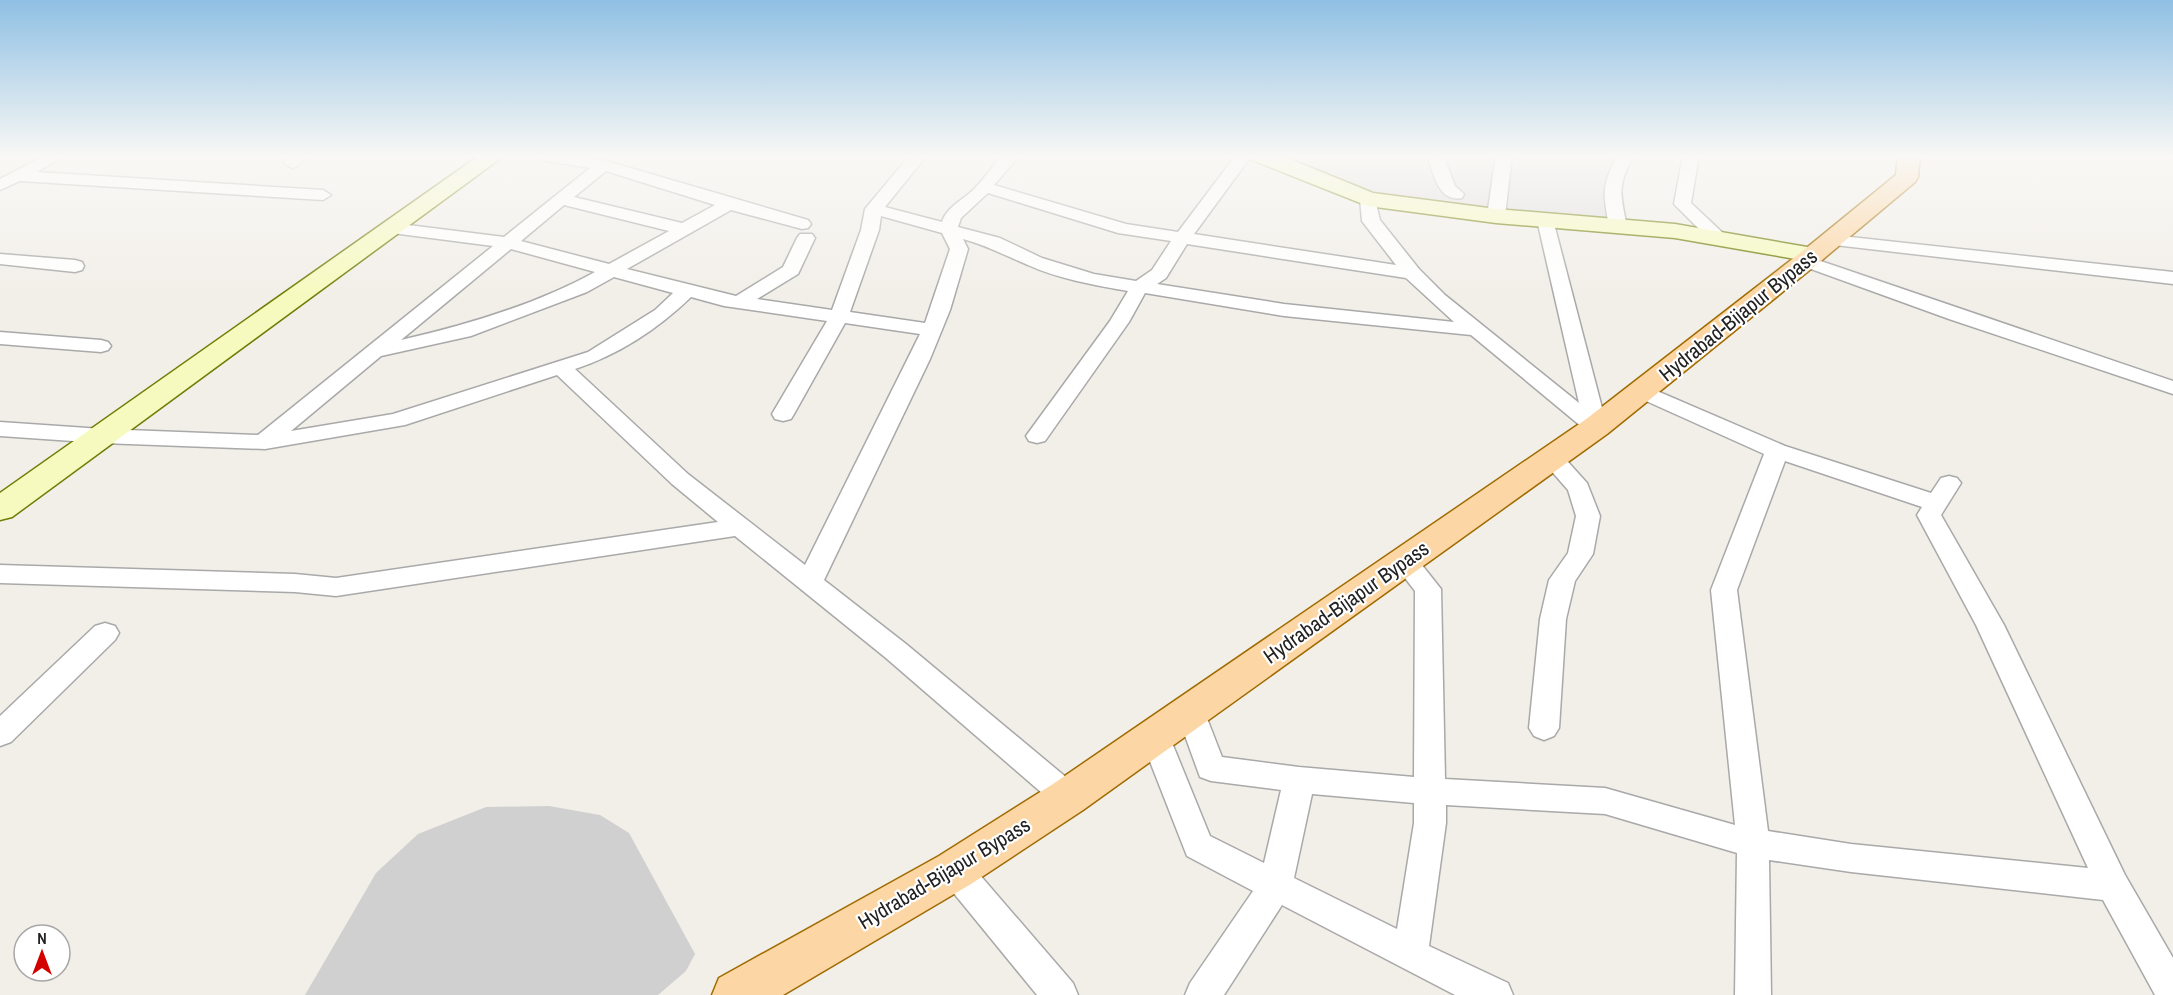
<svg xmlns="http://www.w3.org/2000/svg" width="2173" height="995" font-family="'Archivo Narrow',sans-serif">
  <style>
    .residential { fill: #e0dfdf }
    .religious { fill: #d0d0d0 }
    .lines { fill: none; stroke-linecap: round; stroke-linejoin: round }
    .street-casing { stroke: #a9a9a9; stroke-width: 3 }
    .secondary-casing { stroke: #707d05; stroke-width: 3 }
    .primary-casing { stroke: #a06b00; stroke-width: 3 }
    .street { fill: #fff; fill-rule: evenodd }
    .secondary { fill: #f7fabf; fill-rule: evenodd }
    .primary { fill: #fcd6a4; fill-rule: evenodd }
    .labels { text-anchor: middle; dominant-baseline: central; stroke-width: 4.5; stroke-linejoin: round; paint-order: stroke }
    .street-label { font-size: 21px; fill: #222; stroke: #fff }
  </style>
  <rect width="100%" height="100%" fill="#f2efe9"/>
  <!-- residential -->
  <path class="residential" d="M1271,155H1626L1618,226L1368,199Z"/>
  <!-- religious -->
  <path class="religious" d="M549,806L600,815L629,833L695,954L686,971L658,995H305L376,873L418,834L486,807Z"/>
  <g class="lines">
    <defs>
      <g id="street">
        <path d="M46,155H66L37,172L323,190L331,195L323,200L20,181L0,190V179Z"/>
        <path d="M290,155H307L298,166L292,168L284,163Z"/>
        <path d="M534,155H572L603,160L808,220L811,224L808,228L802,229L731,210L627,269L736,296L783,267L797,238L800,234H812L815,238L798,274L757,299L832,310L861,230L865,209L910,155H927L885,207L942,222C947,206 964,200 975,188C985,178 992,166 1003,155H1020L994,185L1126,224L1178,232L1236,155H1252L1194,234L1396,265L1362,221L1360,199L1368,194L1374,195L1380,220L1419,269L1445,295L1579,403L1537,220L1540,216H1552L1607,427L1604,432L1596,434L1588,432L1471,335L1284,316L1145,293L1129,322L1045,441L1037,443L1029,441L1026,436L1110,321L1128,291C1094,285 1059,279 1028,265C1006,256 986,245 963,239L968,249L950,310L930,359L824,580L906,644L1079,788L1084,797L1079,806L1068,810L1057,806L886,658L735,536L336,596L295,592L0,583V565L295,574L336,578L718,522L672,484L557,375L405,425L265,449L102,443L0,436V422L102,429L258,435L493,246L392,233L386,232L383,228L386,224L392,223L504,237L590,168L542,160ZM606,171L715,205L682,223L574,197ZM988,193L1118,233L1171,241L1152,270L1136,281L1094,274L1042,258L1000,238L958,227L961,218ZM564,205L669,231L609,264L521,241ZM881,216L942,233L950,249L925,323L850,312L879,230ZM1187,244L1406,278L1454,322L1284,304L1157,284L1166,278ZM511,249L595,272C537,304 467,325 401,340ZM614,277L673,293L655,310L588,352L393,414L291,431L381,356L471,336L587,292ZM691,297L724,306L827,321L772,414L775,419L783,421L791,419L794,414L845,323L920,334L805,565L688,474L575,369C618,355 658,329 691,297Z"/>
        <path d="M1427,155H1443L1455,186L1464,194L1462,198C1438,203 1433,172 1427,155Z"/>
        <path d="M1496,155H1512L1505,216L1502,220H1490L1487,216Z"/>
        <path d="M1618,155H1634C1617,186 1620,193 1627,226L1624,230H1612L1609,226C1603,193 1601,186 1618,155Z"/>
        <path d="M1683,155H1699L1691,203L1725,235L1728,239L1725,243H1713L1674,204Z"/>
        <path d="M1832,235L2173,272V284L1826,244L1823,240L1826,236Z"/>
        <path d="M0,254L75,260L82,262L84,266L82,270L75,272L0,264Z"/>
        <path d="M1806,256L2173,381V394L1949,319L1800,265L1797,261L1800,257Z"/>
        <path d="M0,332L101,340L108,342L111,346L108,350L101,352L0,344Z"/>
        <path d="M1643,385L1785,446L1931,493L1941,478L1949,476L1957,478L1961,483L1941,515L2004,625L2125,875L2173,958V995H2155L2103,900L1851,872L1769,860L1771,995H1735L1737,853L1605,814L1446,805V823L1429,946L1508,983L1513,995H1455L1282,905L1224,995H1185L1190,983L1253,891L1187,856L1140,736L1144,728L1155,724L1166,728L1210,836L1264,863L1281,790L1211,781L1200,777L1176,711L1181,703L1191,700L1201,703L1222,757L1299,767L1414,777L1415,591L1392,561L1396,555L1405,552L1414,555L1441,589L1445,779L1605,788L1735,825L1711,590L1764,454L1635,396L1632,391L1635,386ZM1785,461L1922,507L1917,515L1976,625L2088,868L1851,844L1768,831L1737,590ZM1312,794L1414,803V823L1397,929L1294,878Z"/>
        <path d="M1552,451L1560,453L1587,483L1600,516L1593,554L1575,581L1566,619L1559,728L1554,736L1544,740L1534,736L1529,728L1540,619L1549,580L1568,553L1576,516L1568,490L1540,458L1544,453Z"/>
        <path d="M105,623L115,626L119,633L115,640L11,742L0,746V716L95,626Z"/>
        <path d="M955,855L967,860L1073,983L1078,995H1037L943,880L938,870L943,860Z"/>
      </g>
      <g id="secondary">
        <path d="M480,155H505L12,517L0,520V493Z"/>
        <path d="M1249,155H1280L1373,193L1496,209L1675,224L1813,248L1822,250L1825,255L1822,260L1813,262L1675,238L1496,223L1368,206L1252,160Z"/>
      </g>
      <path id="primary" d="M1898,155H1920L1918,177L1915,182L1822,260L1607,434L1083,810L971,884L783,995H712L719,978L939,856L1053,784L1585,420L1804,250L1896,175Z"/>
    </defs>
    <!-- street casing -->
    <use href="#street" class="street-casing"/>
    <!-- secondary casing -->
    <use href="#secondary" class="secondary-casing"/>
    <!-- primary casing -->
    <use href="#primary" class="primary-casing"/>
    <!-- street -->
    <use href="#street" class="street"/>
    <!-- secondary -->
    <use href="#secondary" class="secondary"/>
    <!-- primary -->
    <use href="#primary" class="primary"/>
  </g>
  <!-- sky -->
  <linearGradient id="sky" x2="0" y2="1"><stop stop-color="#8fc0e4"/><stop offset="0.53" stop-color="#f9f8f5"/><stop offset="1" stop-color="#f9f8f5" stop-opacity="0"/></linearGradient>
  <rect width="2173" height="295" fill="url(#sky)"/>
  <g class="labels">
    <!-- street labels -->
    <g class="street-label">
      <text transform="translate(1738 315) rotate(-39)">Hydrabad-Bijapur Bypass</text>
      <text transform="translate(1346 602) rotate(-35)">Hydrabad-Bijapur Bypass</text>
      <text transform="translate(944 873) rotate(-31)">Hydrabad-Bijapur Bypass</text>
    </g>
  </g>
  <!-- north arrow -->
  <g transform="translate(42 953)"><circle r="28" fill="#ffffff" stroke="#a7a7a7" stroke-width="1.5"/>
  <path d="M0-4.5L10 22L0 15L-10 22Z" fill="#d40000"/>
  <text y="-9" font-size="16" font-weight="bold" text-anchor="middle" fill="#222222">N</text>
  </g>
</svg>
